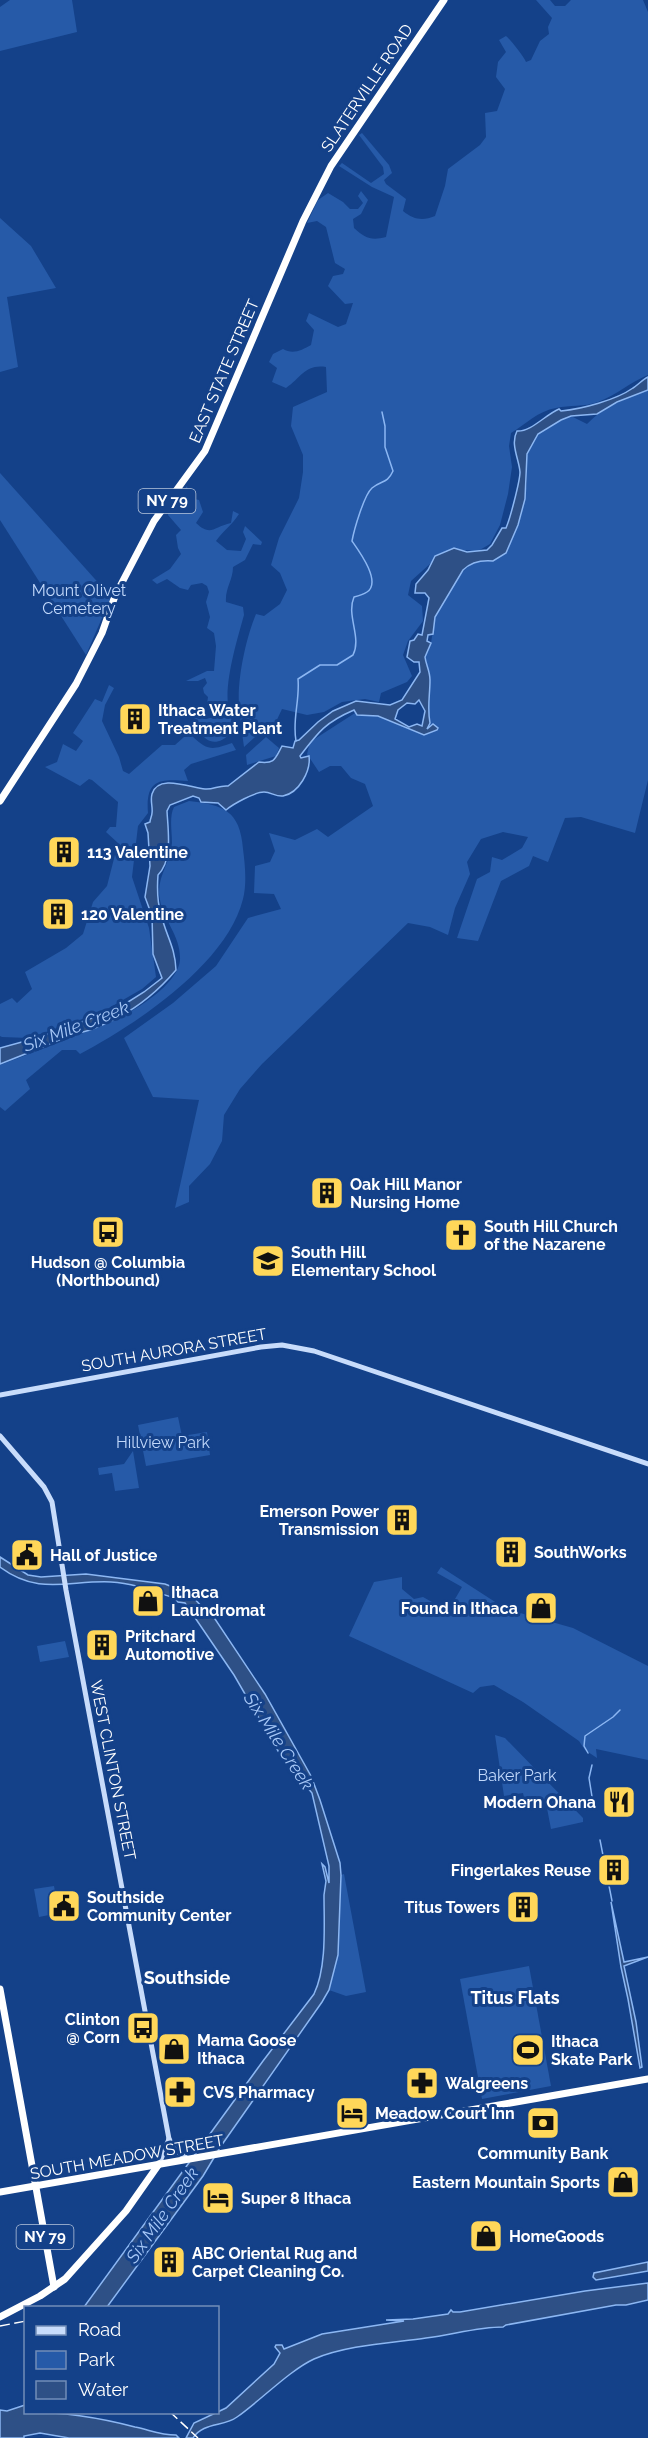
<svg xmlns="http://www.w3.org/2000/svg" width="648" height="2438" font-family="Raleway,sans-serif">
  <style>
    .green { fill: #265aa8 }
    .water { fill: #2e5086; stroke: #8cb7f3; stroke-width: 1.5; fill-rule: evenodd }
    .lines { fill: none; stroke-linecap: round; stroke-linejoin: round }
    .stream { stroke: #8cb7f3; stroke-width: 1.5 }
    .secondary { stroke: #c8dcfb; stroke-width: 5 }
    .highway { stroke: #fff; stroke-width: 7 }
    .rail { stroke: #fff; stroke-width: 1.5; stroke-dasharray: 10 4.5; stroke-linecap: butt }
    .labels { text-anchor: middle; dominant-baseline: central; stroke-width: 6; stroke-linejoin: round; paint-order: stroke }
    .shield { fill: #144189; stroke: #b8c6dc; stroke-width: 1.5 }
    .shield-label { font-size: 15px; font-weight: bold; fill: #fff }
    .street-label { font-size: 16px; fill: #fff; stroke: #144189 }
    .park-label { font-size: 16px; fill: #c1d8fb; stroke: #144189 }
    .poi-label { font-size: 16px; font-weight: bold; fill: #fff; stroke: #144189; text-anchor: start }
    .water-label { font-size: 18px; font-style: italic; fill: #a6c7f7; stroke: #144189 }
    .neighbourhood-label { font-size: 18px; font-weight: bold; fill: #fff; stroke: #144189 }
  </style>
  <rect width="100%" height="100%" fill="#144189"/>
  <!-- green -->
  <g class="green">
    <path d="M10,0H72L77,32L0,51V7Z"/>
    <path d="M536,0H550L555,6H565L571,0H643L648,12V375C630,382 617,395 598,402C584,407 570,405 556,408C538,411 526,424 511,433L509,446L512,467L508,494L500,525L490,544L478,551L462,550L441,554L411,581L408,595L422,606L423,621L408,641L403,655L412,676L407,682L381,693L379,702L365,699L342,702L324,712L307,715L282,709L274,726L255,737L244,747C242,733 240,719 239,706C237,679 246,638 256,614L264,616L280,604L287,590L280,573L271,565L279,538L299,498L303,472V455L291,426L293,407L327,392L326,367C305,364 302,377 286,388L272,382L277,368L269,362L273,354L283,349C293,355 302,350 311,345L314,330L306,321L309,313L338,327L346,324L353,303L345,304L328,286L333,276L343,274L345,269L335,263L326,227L317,221L307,223L318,200L328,193L343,202L350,209H358L363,203L358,196L361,191L368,200L361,214L353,219L354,228C365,238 371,241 386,237L394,197L372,187L339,166L342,163L371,183L384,174L383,167L359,135L362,133L389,165L392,173L384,180L386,184L406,199L403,211C414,220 423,221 435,216L445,186L448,169L480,145L486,137L485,113L497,111L505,89L496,77L498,62L506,52L499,40L506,36C510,39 524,57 526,62L531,60L540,41L549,34L548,27L552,18Z"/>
    <path d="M0,218L31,246L56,288L7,297L18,367L0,372Z"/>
    <path d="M648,390V780L635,833L581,817L565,818L548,862L533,856L529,866L501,881L478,941L457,938L477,879L490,872L492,857L502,860L522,848L528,837L503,832L481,839L467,862L470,874L455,908L448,935L430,927L408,923L262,1064L240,1089L224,1115L222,1141L210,1164L189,1186V1202L175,1208L199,1100L153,1097L124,1038L173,1003L216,966L248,918L281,909L274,894L254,893L255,866L270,862L275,851L269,833L295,840L317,829L328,837L373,806L365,784L351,778L341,766H330L319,772L307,754L310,742L355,713L358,715L378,716L424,735L438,729H428L427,726L430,681L425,657L431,643L435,617L459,576L469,565L485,560L493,561L506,553L521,516L527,483L526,458L532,442L538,434L549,426L571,416L587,424C604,406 626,399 648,390Z"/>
    <path d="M0,473L111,597L86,655L0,520Z"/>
    <path d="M187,486L190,498L199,500L203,512L196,523C211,537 213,527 231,523L233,511L239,514C231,526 223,531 216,541L227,550L241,551L246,539L243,532L245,526L262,542L261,545L253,544L245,560L233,567C233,580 225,588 226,602L243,607L244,615C237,640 225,680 228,705C229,716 234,719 231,733C209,755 197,731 190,712L206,719L214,717L207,704L208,697L204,693L203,688L207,683L205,678L198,681H186L207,671H214L216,646L214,633L207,628L210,617L206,602L209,592L207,586L202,583L191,585L188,590L180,588L167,579L157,584L152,580L170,569L181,554L178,548L176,535L181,530L168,515L169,509Z"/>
    <path d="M109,685L114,688L105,705L102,721L119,757L123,771L129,774L162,745H175L184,737L192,736C208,751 212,750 232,743L236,750L191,764L184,770L188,781C161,779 145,778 148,813L138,826L132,877L149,928L156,977L142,989L102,1012L29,1038L2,1037L0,1036V1004L12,998L17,1003L32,989L25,972L66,948L83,934L93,902L107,886L118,843L106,832L110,827H116L118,802L92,780L89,779L80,786L45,767L57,762L63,744L76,751L83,741L73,733L95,699L102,702Z"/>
    <path d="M266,737L279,748L276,756L247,765L246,755Z"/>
    <path d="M189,801C223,805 240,810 243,849C245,865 247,883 243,899C227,964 135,1025 80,1054L76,1050H62L26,1080L30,1089L5,1111L0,1107V1065L66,1040L68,1037C98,1032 177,994 180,960C181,936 164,922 160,900C155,879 171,862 172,843C172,831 169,817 174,807Z"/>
    <path d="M178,1417L182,1436L207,1432L210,1455L146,1466L138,1425Z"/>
    <path d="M133,1451L139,1488L115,1491L112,1473L99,1475L98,1468L124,1464Z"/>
    <path d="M441,1567L506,1609L573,1628L648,1666V1760L596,1749L597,1758L585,1750L579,1741L523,1702L494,1685L480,1687L473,1693L349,1636L374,1582L402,1577V1589L414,1599L423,1597L448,1611L462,1587L437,1573Z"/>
    <path d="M65,1641L69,1657L40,1662L37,1646Z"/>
    <path d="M495,1735L505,1738L583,1818V1822L551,1829L546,1803L526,1806L523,1793L504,1796Z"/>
    <path d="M344,1874L366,1992L346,1996L329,1990L338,1955L341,1875Z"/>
    <path d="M54,1886L59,1913L39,1917L34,1889Z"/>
    <path d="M529,1966L551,2086L482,2099L460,1979Z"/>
  </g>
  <!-- water -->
  <g class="water">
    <path d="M648,377V390L617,402L597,414L571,416L561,420L538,434L527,454L525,499L518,525L506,553L493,561C482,560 471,562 463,570L435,617L433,634L428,635L427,641L431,643L425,657C426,665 430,671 430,680C430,695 427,708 430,723L427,729L433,724L438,728L437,730L424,735L378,716L357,715L354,710C326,722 319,731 300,756L301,758L309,756C311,771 299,793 283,796C276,797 271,792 264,792C255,792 233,804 226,810L218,803L201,802L199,798L193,796L170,805L167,811C168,831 173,860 158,875C157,888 157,901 161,914C166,936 175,946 176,970C154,996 127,1016 95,1028C86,1032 77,1033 68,1036C46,1046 23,1055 0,1064V1048L40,1037L117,1009L144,992L162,978L153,954L152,916L145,897L150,866L148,833L145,824L150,822C150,819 152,816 152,813C153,807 150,801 152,794C158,773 191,788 205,789C213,790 219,785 228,786L259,762C275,764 275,759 282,746L293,748L295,741L299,740L318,722L333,711L356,701L390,705L402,700L420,672L419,662H414L407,657L410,641L414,640L418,634L422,635L429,598L425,593H415L416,584L428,570L435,556L454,548L467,552L487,550L492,545L502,528H506C510,519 520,481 520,472C519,459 510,444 517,431C531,432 545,415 559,409L561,411C582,409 616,400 633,388C638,385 642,380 648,377ZM419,700L425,711L422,726L417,724L409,727L395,719L398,710L407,703L415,704Z"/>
    <path d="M0,1557L28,1575L41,1577L86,1574L165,1584L190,1594L204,1609L209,1610L265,1694L311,1776L320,1800L340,1863L341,1875L338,1955L329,1990L322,2002L221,2146L203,2176L107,2307H84L263,2061L314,1994C327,1967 324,1925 324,1895L326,1881L322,1864L325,1867L329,1883V1866L312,1793L281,1756L234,1675L185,1603L178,1602L174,1598C153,1591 133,1583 111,1582C69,1580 39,1596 0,1567Z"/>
    <path d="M611,1902L624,1962L648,1957L624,1966L636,2022L642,2067L640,2068L628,1999L621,1967Z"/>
    <path d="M648,2262V2271L596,2280L593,2277L594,2273Z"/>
    <path d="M648,2283V2300L626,2305H616L506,2325L503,2327C477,2327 452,2335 426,2338C391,2343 347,2345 314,2359C290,2370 260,2401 237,2417C224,2427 203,2422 193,2438H186L194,2423L226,2408L274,2364L280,2353L275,2347L276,2345H282L284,2349L322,2334L404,2321L386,2320L413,2319L448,2314L451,2310L453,2312H460L585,2291Z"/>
    <path d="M25,2405L26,2412C61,2412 101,2418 135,2427C150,2430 160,2435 176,2435L179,2438H69L40,2433L24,2436V2438H0V2410L7,2411Z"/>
  </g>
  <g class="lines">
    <!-- stream -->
    <g class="stream">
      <path d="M296,741C292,719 300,701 298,679L320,665H337L353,655C362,637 346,616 354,597C358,596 364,594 367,592C382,582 359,551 352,541C354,530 364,495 372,488C382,480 387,484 393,471L385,447V426L382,412"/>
      <path d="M588,1753L584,1746L585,1736L613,1717L620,1710"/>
      <path d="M592,1765L589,1778L594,1809"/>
      <path d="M600,1840L612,1901"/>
    </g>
    <!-- secondary -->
    <g class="secondary">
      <path d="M0,1395L261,1347L282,1345L314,1351L648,1464"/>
      <path d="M0,1436L44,1487L52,1502L66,1590L169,2139L159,2164"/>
      <path d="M169,2139L175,2150L188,2159"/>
    </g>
    <!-- highway -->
    <g class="highway">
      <path d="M0,801L76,684L102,633L115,596L154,521L205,451L303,221L331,166L444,0"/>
      <path d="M0,1989L54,2287"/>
      <path d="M0,2192L648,2079"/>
      <path d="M0,2317L40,2296L65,2279L126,2211L159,2164"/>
    </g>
    <!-- rail -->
    <g class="rail">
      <path d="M0,2326L26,2321"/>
      <path d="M170,2412L198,2438"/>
    </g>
  </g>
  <!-- icons -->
  <defs>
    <symbol id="building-square" viewBox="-11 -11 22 22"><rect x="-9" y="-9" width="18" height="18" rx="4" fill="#ffd759" stroke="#144189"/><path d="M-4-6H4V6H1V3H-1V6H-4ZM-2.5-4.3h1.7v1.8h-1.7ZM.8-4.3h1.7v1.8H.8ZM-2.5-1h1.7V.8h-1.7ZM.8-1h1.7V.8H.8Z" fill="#111"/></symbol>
    <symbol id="bus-square" viewBox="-11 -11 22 22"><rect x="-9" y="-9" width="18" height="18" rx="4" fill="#ffd759" stroke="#144189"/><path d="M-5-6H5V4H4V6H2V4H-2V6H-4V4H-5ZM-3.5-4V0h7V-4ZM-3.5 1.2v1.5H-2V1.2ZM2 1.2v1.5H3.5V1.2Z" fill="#111"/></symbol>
    <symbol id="church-square" viewBox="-11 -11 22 22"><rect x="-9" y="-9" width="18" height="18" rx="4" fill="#ffd759" stroke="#144189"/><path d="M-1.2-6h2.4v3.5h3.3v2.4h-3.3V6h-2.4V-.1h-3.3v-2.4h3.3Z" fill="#111"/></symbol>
    <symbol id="school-square" viewBox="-11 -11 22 22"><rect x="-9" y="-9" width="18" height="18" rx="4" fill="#ffd759" stroke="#144189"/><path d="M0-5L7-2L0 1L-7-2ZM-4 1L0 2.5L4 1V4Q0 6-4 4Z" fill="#111"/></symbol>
    <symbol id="civic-square" viewBox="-11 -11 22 22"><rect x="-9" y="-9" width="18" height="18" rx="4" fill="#ffd759" stroke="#144189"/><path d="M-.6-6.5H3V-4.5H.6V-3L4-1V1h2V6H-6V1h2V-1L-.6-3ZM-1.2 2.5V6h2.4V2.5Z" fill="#111"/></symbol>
    <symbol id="shop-square" viewBox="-11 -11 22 22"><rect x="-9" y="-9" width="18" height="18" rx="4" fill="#ffd759" stroke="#144189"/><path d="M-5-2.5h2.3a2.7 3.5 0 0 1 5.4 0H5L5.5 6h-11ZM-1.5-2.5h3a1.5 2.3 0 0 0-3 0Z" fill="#111"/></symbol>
    <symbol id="restaurant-square" viewBox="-11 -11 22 22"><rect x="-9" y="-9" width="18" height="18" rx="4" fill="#ffd759" stroke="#144189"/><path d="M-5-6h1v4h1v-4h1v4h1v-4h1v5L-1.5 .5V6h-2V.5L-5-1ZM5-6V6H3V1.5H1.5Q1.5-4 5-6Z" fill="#111"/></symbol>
    <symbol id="stadium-square" viewBox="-11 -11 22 22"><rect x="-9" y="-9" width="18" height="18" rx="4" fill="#ffd759" stroke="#144189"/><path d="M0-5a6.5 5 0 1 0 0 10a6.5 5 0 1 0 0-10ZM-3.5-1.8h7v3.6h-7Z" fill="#111"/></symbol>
    <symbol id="pharmacy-square" viewBox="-11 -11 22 22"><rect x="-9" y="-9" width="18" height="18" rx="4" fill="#ffd759" stroke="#144189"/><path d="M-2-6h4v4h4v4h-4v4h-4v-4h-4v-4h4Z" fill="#111"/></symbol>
    <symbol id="hotel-square" viewBox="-11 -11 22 22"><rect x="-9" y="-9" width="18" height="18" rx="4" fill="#ffd759" stroke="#144189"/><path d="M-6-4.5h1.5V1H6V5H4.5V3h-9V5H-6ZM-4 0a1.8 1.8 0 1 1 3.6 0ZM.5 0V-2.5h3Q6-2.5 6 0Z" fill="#111"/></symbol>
    <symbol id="bank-square" viewBox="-11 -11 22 22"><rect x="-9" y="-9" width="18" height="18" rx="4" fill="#ffd759" stroke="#144189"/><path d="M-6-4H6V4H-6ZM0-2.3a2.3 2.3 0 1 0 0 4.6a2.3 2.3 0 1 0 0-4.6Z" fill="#111"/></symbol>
  </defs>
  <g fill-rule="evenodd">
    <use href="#building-square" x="116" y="700" width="38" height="38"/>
    <use href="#building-square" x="45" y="833" width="38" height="38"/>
    <use href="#building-square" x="39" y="895" width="38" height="38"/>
    <use href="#building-square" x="308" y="1174" width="38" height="38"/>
    <use href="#bus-square" x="89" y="1213" width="38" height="38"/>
    <use href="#church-square" x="442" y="1216" width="38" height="38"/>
    <use href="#school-square" x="249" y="1242" width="38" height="38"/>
    <use href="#building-square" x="383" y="1501" width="38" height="38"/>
    <use href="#building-square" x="492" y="1533" width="38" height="38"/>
    <use href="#civic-square" x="8" y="1536" width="38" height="38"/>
    <use href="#shop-square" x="129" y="1582" width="38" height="38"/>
    <use href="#shop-square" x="522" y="1589" width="38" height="38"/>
    <use href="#building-square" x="83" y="1626" width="38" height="38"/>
    <use href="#restaurant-square" x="600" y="1783" width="38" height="38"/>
    <use href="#building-square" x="595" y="1851" width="38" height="38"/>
    <use href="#civic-square" x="45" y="1887" width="38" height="38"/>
    <use href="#building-square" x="504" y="1888" width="38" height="38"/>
    <use href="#bus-square" x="124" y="2009" width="38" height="38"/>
    <use href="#shop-square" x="155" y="2030" width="38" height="38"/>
    <use href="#stadium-square" x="509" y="2031" width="38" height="38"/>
    <use href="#pharmacy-square" x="403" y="2064" width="38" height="38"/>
    <use href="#pharmacy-square" x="161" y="2073" width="38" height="38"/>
    <use href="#hotel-square" x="333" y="2094" width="38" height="38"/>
    <use href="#bank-square" x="524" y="2104" width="38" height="38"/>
    <use href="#shop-square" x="604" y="2163" width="38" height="38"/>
    <use href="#hotel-square" x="199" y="2179" width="38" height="38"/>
    <use href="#shop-square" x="467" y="2217" width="38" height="38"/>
    <use href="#building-square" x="150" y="2243" width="38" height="38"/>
  </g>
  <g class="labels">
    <!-- shield labels -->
    <g class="shield">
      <rect x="138.5" y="489" width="57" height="24" rx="4.5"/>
      <rect x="16.5" y="2225" width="57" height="24" rx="4.5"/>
    </g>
    <g class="shield-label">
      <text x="167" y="501">NY 79</text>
      <text x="45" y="2237">NY 79</text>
    </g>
    <!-- street labels -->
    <g class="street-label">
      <text transform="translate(367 88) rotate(-56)">SLATERVILLE ROAD</text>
      <text transform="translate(224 371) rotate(-67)">EAST STATE STREET</text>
      <text transform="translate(174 1350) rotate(-10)">SOUTH AURORA STREET</text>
      <text transform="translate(113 1770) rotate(79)">WEST CLINTON STREET</text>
      <text transform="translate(127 2157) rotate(-10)">SOUTH MEADOW STREET</text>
    </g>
    <!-- park labels -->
    <g class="park-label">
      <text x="79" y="590">Mount Olivet<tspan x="79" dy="18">Cemetery</tspan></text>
      <text x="163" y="1442">Hillview Park</text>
      <text x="517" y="1775">Baker Park</text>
    </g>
    <!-- poi labels -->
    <g class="poi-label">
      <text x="158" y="710">Ithaca Water<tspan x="158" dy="18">Treatment Plant</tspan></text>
      <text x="87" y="852">113 Valentine</text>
      <text x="81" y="914">120 Valentine</text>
      <text x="350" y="1184">Oak Hill Manor<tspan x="350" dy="18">Nursing Home</tspan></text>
      <text x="484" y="1226">South Hill Church<tspan x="484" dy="18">of the Nazarene</tspan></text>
      <text x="291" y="1252">South Hill<tspan x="291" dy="18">Elementary School</tspan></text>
      <text x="108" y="1262" text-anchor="middle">Hudson @ Columbia<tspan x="108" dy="18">(Northbound)</tspan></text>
      <text x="379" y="1511" text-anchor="end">Emerson Power<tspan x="379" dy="18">Transmission</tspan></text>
      <text x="534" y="1552">SouthWorks</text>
      <text x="50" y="1555">Hall of Justice</text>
      <text x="171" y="1592">Ithaca<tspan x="171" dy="18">Laundromat</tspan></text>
      <text x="518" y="1608" text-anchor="end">Found in Ithaca</text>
      <text x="125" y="1636">Pritchard<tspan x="125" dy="18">Automotive</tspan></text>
      <text x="596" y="1802" text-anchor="end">Modern Ohana</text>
      <text x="591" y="1870" text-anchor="end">Fingerlakes Reuse</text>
      <text x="87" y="1897">Southside<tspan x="87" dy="18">Community Center</tspan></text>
      <text x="500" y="1907" text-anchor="end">Titus Towers</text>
      <text x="120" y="2019" text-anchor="end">Clinton<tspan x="120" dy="18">@ Corn</tspan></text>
      <text x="197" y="2040">Mama Goose<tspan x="197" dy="18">Ithaca</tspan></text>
      <text x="551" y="2041">Ithaca<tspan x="551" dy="18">Skate Park</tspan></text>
      <text x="445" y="2083">Walgreens</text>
      <text x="203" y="2092">CVS Pharmacy</text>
      <text x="375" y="2113">Meadow Court Inn</text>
      <text x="543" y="2153" text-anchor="middle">Community Bank</text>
      <text x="600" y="2182" text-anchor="end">Eastern Mountain Sports</text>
      <text x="241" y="2198">Super 8 Ithaca</text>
      <text x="509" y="2236">HomeGoods</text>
      <text x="192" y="2253">ABC Oriental Rug and<tspan x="192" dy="18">Carpet Cleaning Co.</tspan></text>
    </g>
    <!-- water labels -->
    <g class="water-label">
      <text transform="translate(76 1026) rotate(-21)">Six Mile Creek</text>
      <text transform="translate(279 1741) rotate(57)">Six Mile Creek</text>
      <text transform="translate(162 2215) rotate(-55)">Six Mile Creek</text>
    </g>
    <!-- neighbourhood labels -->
    <g class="neighbourhood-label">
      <text x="187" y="1977">Southside</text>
      <text x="515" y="1997">Titus Flats</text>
    </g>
  </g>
  <!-- legend -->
  <rect x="24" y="2306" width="195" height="108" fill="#144189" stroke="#728db8" stroke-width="1.5"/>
  <rect x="36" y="2326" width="30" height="9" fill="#c8dcfb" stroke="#728db8" stroke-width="1.5"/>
  <text x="78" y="2336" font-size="18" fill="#ffffff">Road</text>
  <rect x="36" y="2351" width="30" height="18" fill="#265aa8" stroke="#728db8" stroke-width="1.5"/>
  <text x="78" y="2366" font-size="18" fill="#ffffff">Park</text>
  <rect x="36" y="2381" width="30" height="18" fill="#2e5086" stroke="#728db8" stroke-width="1.5"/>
  <text x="78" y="2396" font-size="18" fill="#ffffff">Water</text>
</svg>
